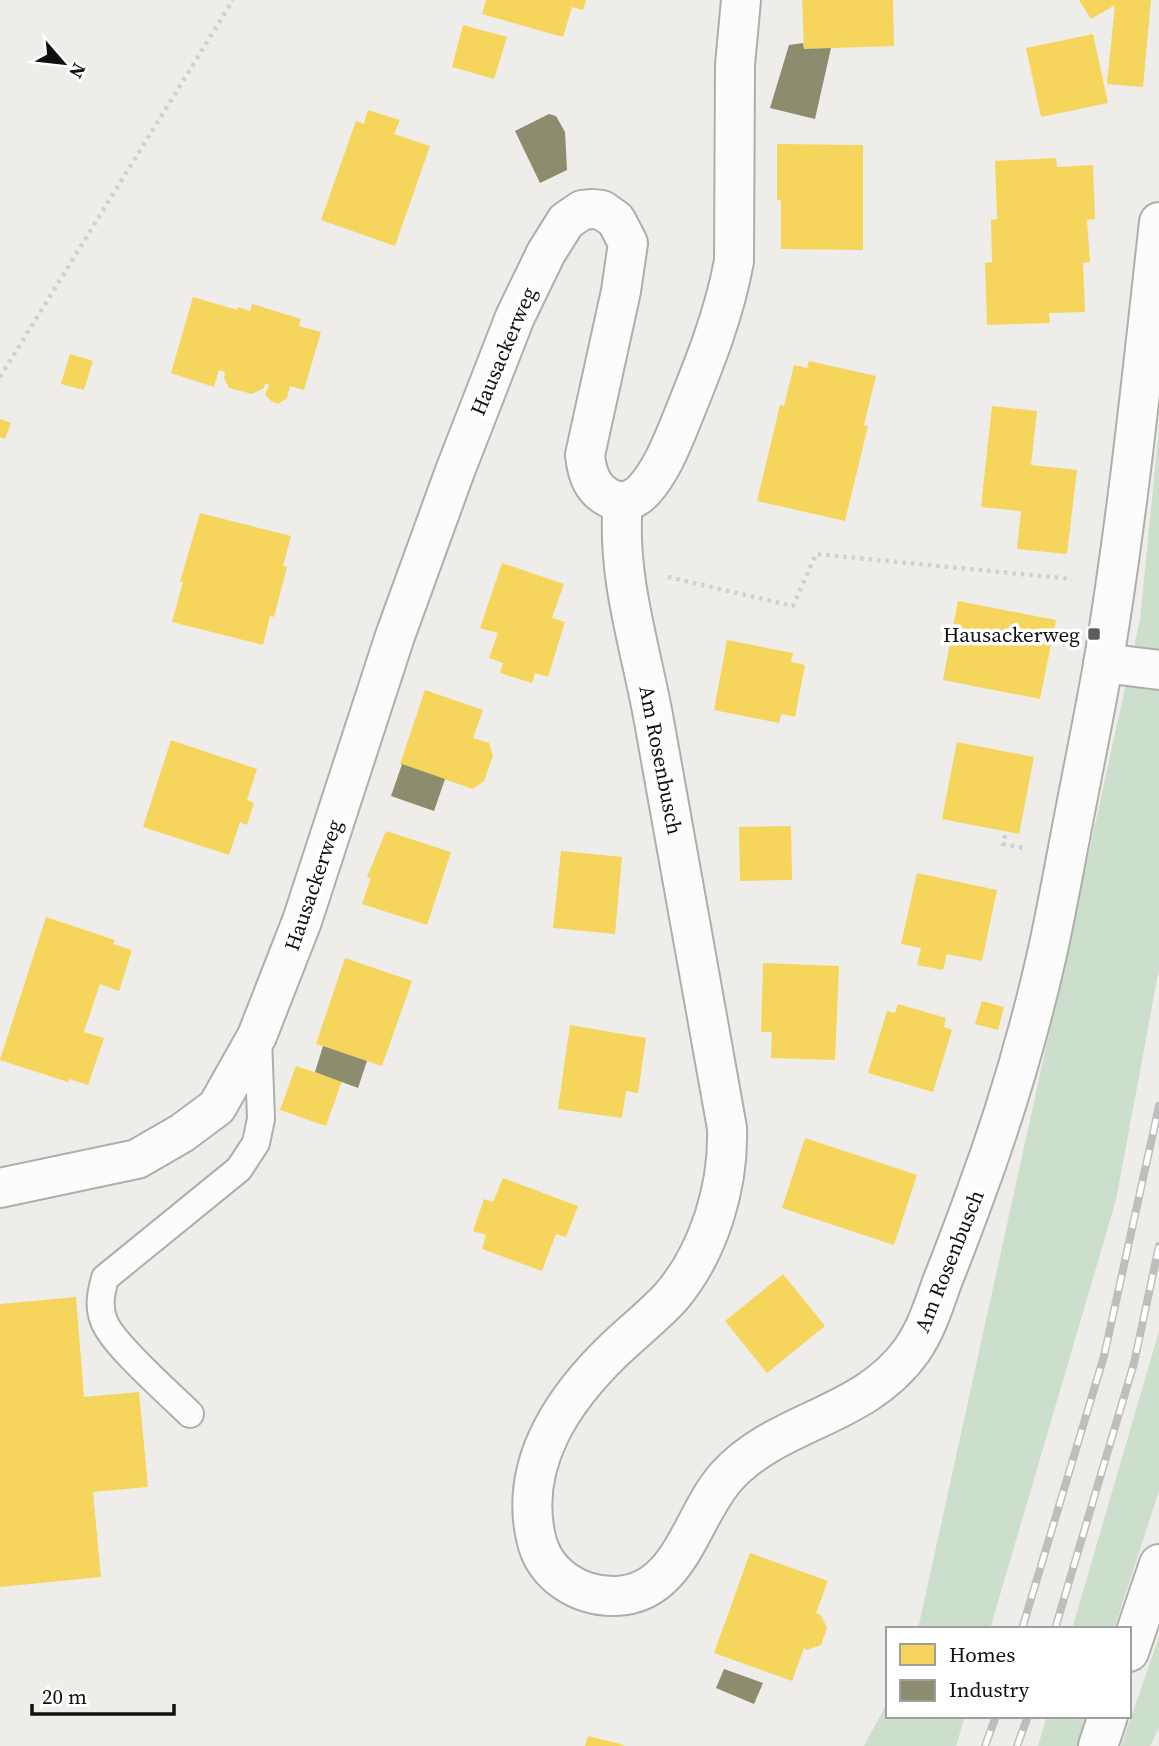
<svg xmlns="http://www.w3.org/2000/svg" width="1159" height="1746" font-family="'Source Serif 4',serif">
  <style>
    .green { fill: #ccdecc }
    .homes { fill: #f6d55c }
    .industry { fill: #8c8c6e }
    .lines { fill: none; stroke-linecap: round; stroke-linejoin: round }
    .lane-casing { stroke: #afaeab; stroke-width: 30 }
    .street-casing { stroke: #afaeab; stroke-width: 42 }
    .path { stroke: #d0d0cf; stroke-width: 4.5; stroke-dasharray: 3.5 5; stroke-linecap: butt }
    .lane { stroke: #fdfcfc; stroke-width: 26 }
    .street { stroke: #fdfcfc; stroke-width: 38 }
    .rail-casing { stroke: #bfbebd; stroke-width: 8 }
    .rail { stroke: #fff; stroke-width: 5; stroke-dasharray: 16; stroke-linecap: butt }
    .poi-dot { fill: #5e5d5b; stroke: #fff; stroke-width: 2.5 }
    .labels { text-anchor: middle; dominant-baseline: central; stroke-width: 7; stroke-linejoin: round; paint-order: stroke }
    .street-label { font-size: 21px; fill: #10100e; stroke: #fff }
    .poi-label { font-size: 21px; fill: #10100e; stroke: #fff; text-anchor: end }
  </style>
  <rect width="100%" height="100%" fill="#efedea"/>
  <!-- green -->
  <g class="green">
    <path d="M1159,428V969L1116,1200L990,1629H918L1140,620Z"/>
    <path d="M1159,1331V1491L1114,1629H1072Z"/>
    <path d="M1159,1637V1727L1150,1746H1121Z"/>
    <path d="M888,1701V1716H965L956,1746H864Z"/>
    <path d="M1047,1716H1087L1078,1746H1038Z"/>
  </g>
  <!-- homes -->
  <g class="homes">
    <path d="M486,0H586L583,10L572,7L563,37L482,14Z"/>
    <path d="M802,0H893L894,46L804,49Z"/>
    <path d="M1079,0H1151L1143,87L1107,84L1115,5L1091,19Z"/>
    <path d="M463,25L507,37L494,79L452,67Z"/>
    <path d="M1093,34L1108,103L1041,117L1026,48Z"/>
    <path d="M368,110L400,120L394,134L430,146L395,246L321,220L356,121L364,124Z"/>
    <path d="M777,144L863,145V250L781,249V200H777Z"/>
    <path d="M1056,158L1057,167L1093,165L1095,219L1087,220L1090,262L1083,263L1085,312L1049,313L1050,323L987,325L985,263L992,262L991,220L997,219L995,161Z"/>
    <path d="M193,297L237,310L238,307L250,311L252,304L301,319L299,326L321,332L304,390L290,386L287,398L278,404L271,401L265,395L269,385L265,384L264,388L252,394L229,388L224,378L225,372L219,370L214,387L171,373Z"/>
    <path d="M70,354L93,361L84,390L61,384Z"/>
    <path d="M809,361L876,376L864,425L868,426L845,521L757,501L780,405L784,406L794,365L807,368Z"/>
    <path d="M992,406L1037,411L1031,465L1077,470L1067,554L1017,549L1021,511L981,507Z"/>
    <path d="M0,419L11,423L5,439L0,437Z"/>
    <path d="M200,513L291,536L283,566L287,567L274,617L270,616L263,645L172,622L183,582H180Z"/>
    <path d="M502,563L564,584L552,618L565,622L548,677L535,673L532,683L500,673L503,663L489,658L498,633L480,628Z"/>
    <path d="M958,601L1056,620L1040,699L943,680Z"/>
    <path d="M727,640L793,653L791,662L805,665L795,717L781,714L779,723L714,710Z"/>
    <path d="M425,690L483,710L473,738L489,743L493,756L484,781L473,789L400,764Z"/>
    <path d="M171,740L257,769L247,800L254,803L247,825L240,822L229,855L143,827Z"/>
    <path d="M957,742L1034,757L1019,834L942,819Z"/>
    <path d="M791,826L792,880L740,881L739,827Z"/>
    <path d="M386,831L451,852L427,925L362,904L371,878L367,877Z"/>
    <path d="M561,851L622,857L615,934L553,928Z"/>
    <path d="M917,873L997,890L982,961L947,954L943,970L917,965L921,948L901,944Z"/>
    <path d="M46,917L115,940L113,944L132,950L119,991L100,984L84,1032L104,1038L88,1085L69,1079L68,1082L0,1060Z"/>
    <path d="M345,958L412,981L382,1066L316,1044Z"/>
    <path d="M763,963L839,966L835,1060L771,1058L772,1032H761Z"/>
    <path d="M982,1001L1004,1007L998,1030L975,1024Z"/>
    <path d="M898,1004L946,1018L944,1027L952,1030L933,1092L868,1073L887,1011L895,1013Z"/>
    <path d="M570,1025L646,1038L638,1093L626,1091L622,1118L558,1109Z"/>
    <path d="M296,1066L342,1081L326,1126L280,1110Z"/>
    <path d="M805,1138L917,1175L894,1245L782,1208Z"/>
    <path d="M503,1178L578,1206L566,1237L556,1234L542,1271L482,1249L486,1235L473,1231L484,1199L493,1202Z"/>
    <path d="M783,1274L825,1326L767,1373L725,1321Z"/>
    <path d="M76,1297L84,1397L139,1392L148,1487L93,1492L101,1577L0,1587V1304Z"/>
    <path d="M750,1553L828,1581L816,1613L821,1615L827,1628L821,1645L807,1650L804,1648L792,1681L714,1653Z"/>
    <path d="M588,1736L624,1745V1746H585Z"/>
  </g>
  <!-- industry -->
  <g class="industry">
    <path d="M803,43L804,49L831,48L815,119L770,108L789,45Z"/>
    <path d="M549,114L556,116L565,132L567,170L540,183L515,131Z"/>
    <path d="M402,764L445,779L434,811L391,796Z"/>
    <path d="M323,1046L367,1061L358,1088L315,1072Z"/>
    <path d="M724,1669L763,1683L754,1704L716,1688Z"/>
  </g>
  <g class="lines">
    <defs>
      <path id="lane" d="M190,1414C171,1395 112,1344 104,1321C98,1306 101,1293 105,1278L239,1169L256,1143L261,1119L258,1038"/>
      <g id="street">
        <path d="M623,502C616,576 641,648 654,721C679,856 703,992 727,1128C729,1186 709,1253 670,1298C653,1316 633,1332 615,1349C563,1399 519,1463 536,1538C544,1575 579,1597 616,1596C681,1594 691,1515 727,1476C779,1419 864,1418 912,1350C926,1330 934,1305 942,1282C953,1255 963,1228 973,1201C1003,1121 1028,1038 1047,954C1057,909 1065,863 1074,817C1084,764 1095,712 1104,659C1128,514 1143,367 1159,222"/>
        <path d="M1103,663L1159,670"/>
        <path d="M0,1188L137,1159L182,1133L217,1107L257,1036L302,921L395,636L455,471L515,317L546,253L566,221L582,210L593,209L602,210L616,220L628,243L621,291L585,455C587,474 592,490 611,499C623,504 635,500 644,490C662,470 672,443 682,419C703,367 724,316 734,261L735,65L741,0"/>
        <path d="M1129,1652L1159,1564"/>
        <path d="M1098,1746L1108,1716"/>
      </g>
    </defs>
    <!-- lane casing -->
    <use href="#lane" class="lane-casing"/>
    <!-- street casing -->
    <use href="#street" class="street-casing"/>
    <!-- path -->
    <g class="path">
      <path d="M0,377L233,0"/>
      <path d="M668,577L793,606L816,554L1072,579"/>
      <path d="M1005,835L1003,844L1024,848"/>
    </g>
    <!-- lane -->
    <use href="#lane" class="lane"/>
    <!-- street -->
    <use href="#street" class="street"/>
    <defs>
      <g id="rail">
        <path d="M1022,1629L1104,1356L1159,1106"/>
        <path d="M1055,1629L1134,1363L1159,1246"/>
        <path d="M985,1746L996,1716"/>
        <path d="M1017,1746L1028,1716"/>
      </g>
    </defs>
    <!-- rail casing -->
    <use href="#rail" class="rail-casing"/>
    <!-- rail -->
    <use href="#rail" class="rail"/>
  </g>
  <!-- markers -->
  <rect class="poi-dot" x="1087" y="627" width="14" height="14" rx="3.5"/>
  <g class="labels">
    <!-- street labels -->
    <g class="street-label">
      <text transform="translate(503 351) rotate(-67)">Hausackerweg</text>
      <text transform="translate(661 760) rotate(79)">Am Rosenbusch</text>
      <text transform="translate(313 885) rotate(-71)">Hausackerweg</text>
      <text transform="translate(949 1261) rotate(-68)">Am Rosenbusch</text>
    </g>
    <!-- poi labels -->
    <g class="poi-label">
      <text x="1080" y="634">Hausackerweg</text>
    </g>
  </g>
  <!-- legend -->
  <rect x="886" y="1627" width="245" height="91" fill="#ffffff" stroke="#9f9f9f" stroke-width="2"/>
  <rect x="900" y="1644" width="35" height="21" fill="#f6d55c" stroke="#9f9f9f" stroke-width="2"/>
  <text x="949" y="1662" font-size="21" fill="#10100e">Homes</text>
  <rect x="900" y="1680" width="35" height="21" fill="#8c8c6e" stroke="#9f9f9f" stroke-width="2"/>
  <text x="949" y="1697" font-size="21" fill="#10100e">Industry</text>
  <!-- north arrow -->
  <g transform="translate(63 63) rotate(118)" stroke="#ffffff" stroke-width="5" paint-order="stroke">
  <path d="M0-5L12 26L0 18L-12 26Z" fill="#10100e"/>
  <text y="-10" font-size="19" font-weight="bold" text-anchor="middle" fill="#10100e">N</text>
  </g>
  <!-- scale -->
  <path d="M32 1704v10h142v-10" fill="none" stroke="#10100e" stroke-width="3.5"/>
  <text x="42" y="1704" font-size="21" fill="#10100e" stroke="#ffffff" stroke-width="5" paint-order="stroke">20 m</text>
</svg>
